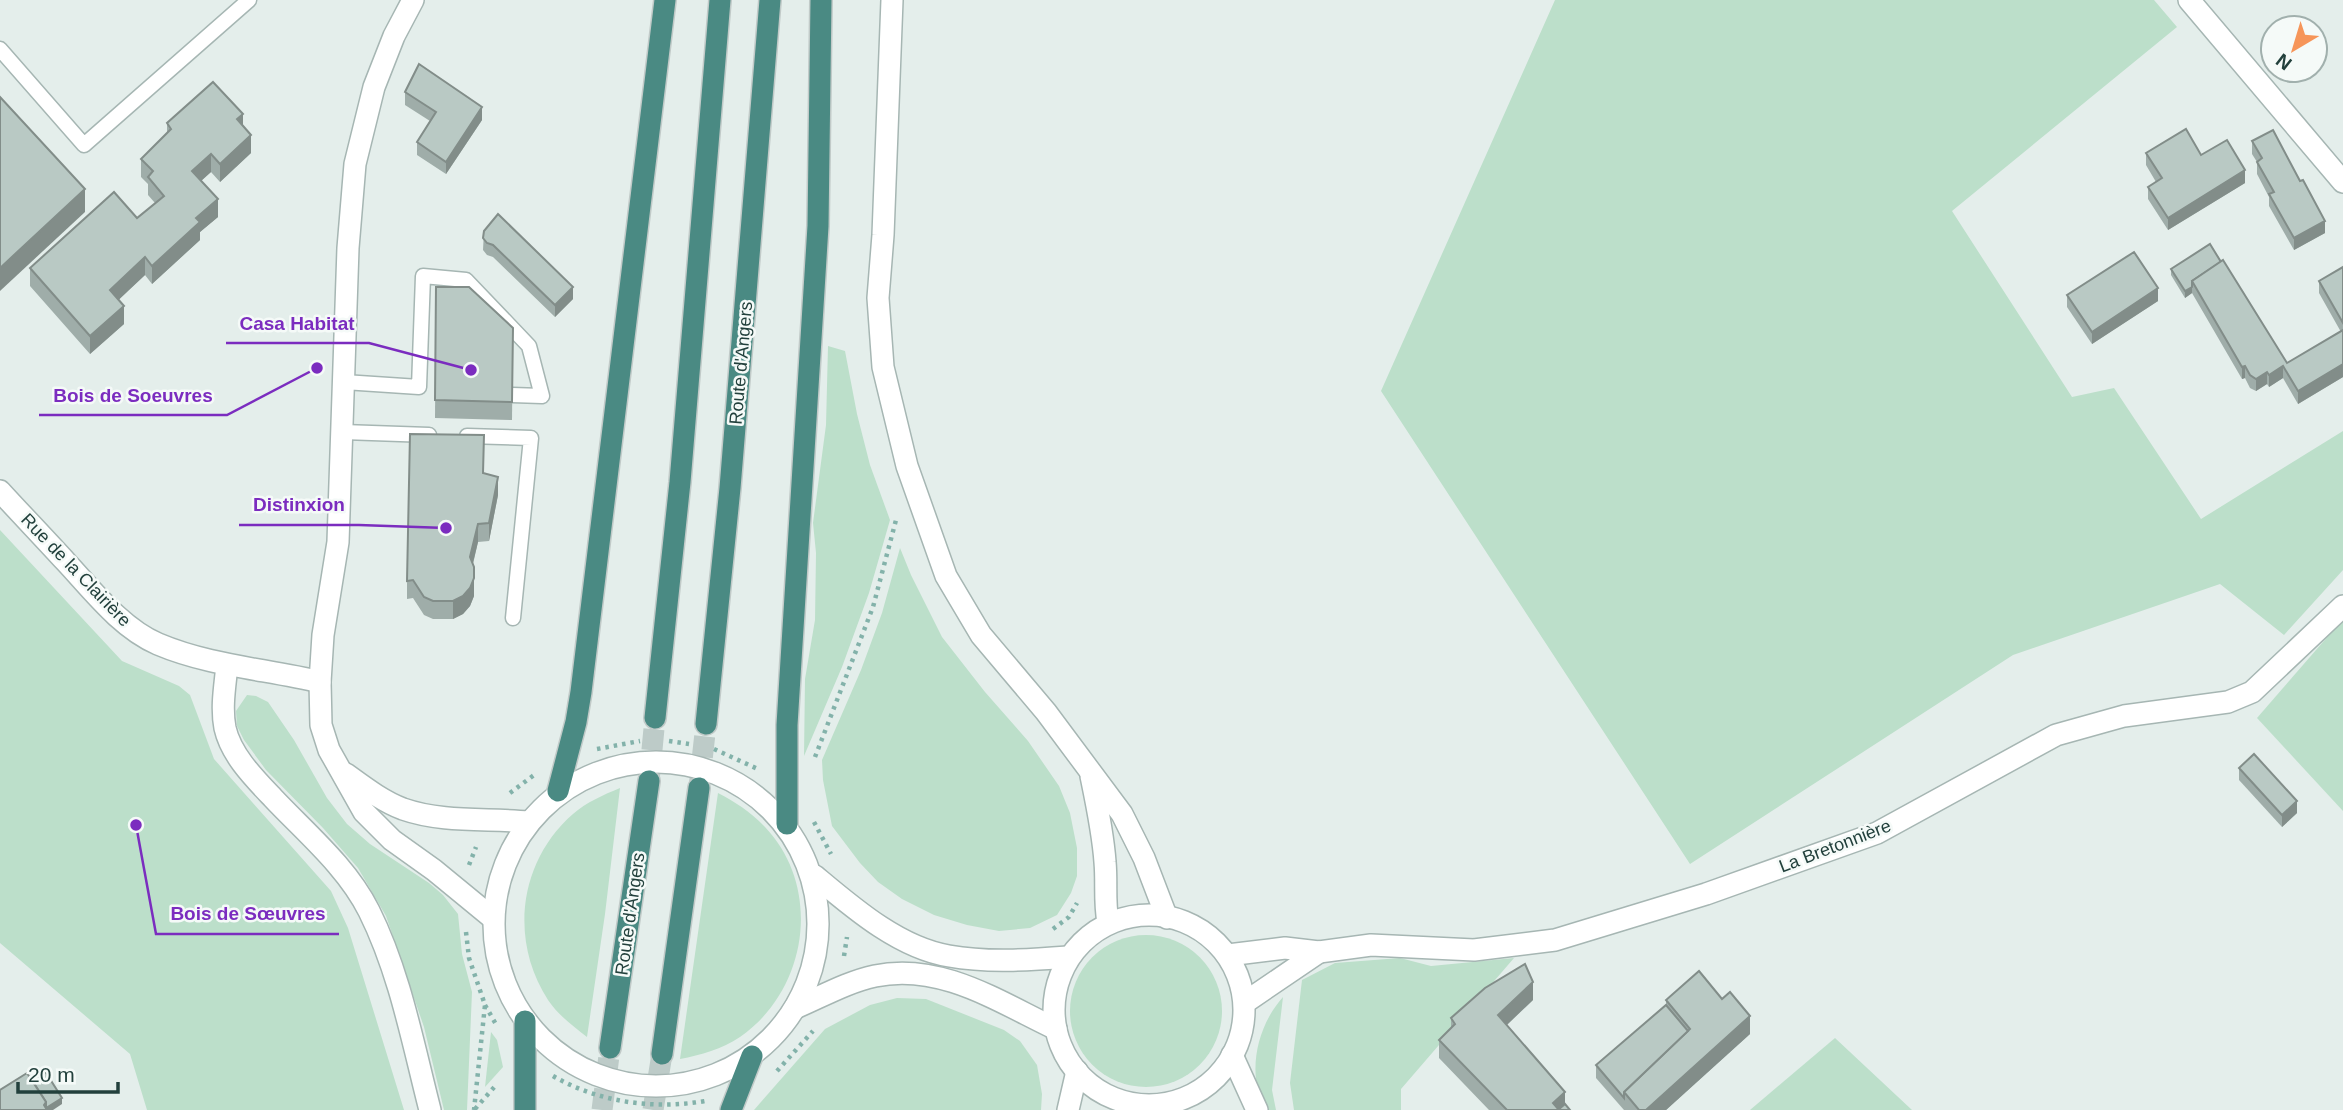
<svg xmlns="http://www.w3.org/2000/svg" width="2343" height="1110" font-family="Arial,sans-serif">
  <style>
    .green { fill: #bcdfca }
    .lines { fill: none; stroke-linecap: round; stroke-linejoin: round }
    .trunk-tunnel { stroke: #bdcbc8; stroke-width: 21; stroke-dasharray: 21 10; stroke-linecap: butt }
    .service-casing { stroke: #a6b6b3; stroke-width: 17 }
    .minor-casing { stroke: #a6b6b3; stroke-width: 24 }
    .trunk-casing { stroke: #c1cac8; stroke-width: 24 }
    .path { stroke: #83b2aa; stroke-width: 4.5; stroke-dasharray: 3.5 5; stroke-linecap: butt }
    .service { stroke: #fff; stroke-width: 14 }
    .minor { stroke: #fff; stroke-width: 21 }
    .trunk { stroke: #4a8a83; stroke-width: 21 }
    .wall { fill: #9fada9 }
    .shaded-wall { fill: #828d89 }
    .building { fill: #b9c9c4; stroke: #828d89; stroke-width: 2 }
    .labels { text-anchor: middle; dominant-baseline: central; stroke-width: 5; stroke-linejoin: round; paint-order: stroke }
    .street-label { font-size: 18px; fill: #22403c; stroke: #f5faf8 }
    .leader { fill: none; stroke: #7b2cbf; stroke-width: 2.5 }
    .callout-dot { fill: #7b2cbf; stroke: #f5faf8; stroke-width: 2.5 }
    .callout-label { font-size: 19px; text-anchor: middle; font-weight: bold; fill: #7b2cbf; stroke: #f5faf8; stroke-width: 5; stroke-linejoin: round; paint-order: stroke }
  </style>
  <rect width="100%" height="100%" fill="#e4eeeb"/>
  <!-- green -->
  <g class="green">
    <path d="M1555,0H2154L2177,27L1952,211L2072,397L2114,388L2201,519L2343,431V570L2284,635L2220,584L2013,655L1690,864L1381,391Z"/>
    <path d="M828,346L845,351L857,414L870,465L890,520L869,593L842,667L804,756L805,679L815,620L816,553L813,523L826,425Z"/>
    <path d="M0,530L122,661L179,686L190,695L214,759L331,891L348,928L404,1110H147L130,1054L0,943Z"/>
    <path d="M900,548L911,575L942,637L985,692L1028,741L1059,786L1070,813L1077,848V876L1071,893L1057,915L1030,928L999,931L967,925L934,915L902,899L878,882L860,863L832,826L823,780L822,760L861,670L882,613Z"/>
    <path d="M2343,619V811L2257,718Z"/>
    <path d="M247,695L256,696L268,702L294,740L327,798L347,824L370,844L429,883L443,895L458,914L462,954L472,992L467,1110H444L424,1027L386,916L358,868L323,828L266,770L244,740L237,726L236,711Z"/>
    <path d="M620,788L605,914L587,1037C573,1026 558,1015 548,1000C509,940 519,861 573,814C587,802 603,795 620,788Z"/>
    <path d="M718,793C735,802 751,812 765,827C823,888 808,990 740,1037C722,1049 701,1055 680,1059Z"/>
    <circle cx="1146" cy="1011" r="76"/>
    <path d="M1400,958L1431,966L1514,958L1401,1089V1110H1294L1290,1083L1302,980L1335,963Z"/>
    <path d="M1283,997L1272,1090L1276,1110H1265C1246,1073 1257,1026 1283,997Z"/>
    <path d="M897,998L926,999L1004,1030L1020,1041L1037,1065L1042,1094L1041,1110H754L825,1029L870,1005Z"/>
    <path d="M491,1032L497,1040L503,1067L485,1087Z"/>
    <path d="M1835,1038L1912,1110H1750Z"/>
  </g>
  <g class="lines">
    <!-- trunk-tunnel -->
    <g class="trunk-tunnel">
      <path d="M649,781L655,718"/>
      <path d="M699,788L706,724"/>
      <path d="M602,1110L610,1048"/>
      <path d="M653,1110L662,1054"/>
    </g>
    <defs>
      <g id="service">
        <path d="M0,49L84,145L249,0"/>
        <path d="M344,382L419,387L423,276L466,280L529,346L542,396L512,395"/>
        <path d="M343,432L429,435"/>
        <path d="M467,436L531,438L513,618"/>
      </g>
      <g id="minor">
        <path d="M413,0L394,36L374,87L355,164L348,248L338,542L323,635L320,682L321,725L329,750L364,812L392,840L434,870L490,916"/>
        <path d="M892,0L883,235L878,298L883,367L907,466L946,576L981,635L1046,712L1122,814L1144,858L1167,918"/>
        <path d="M2189,0L2343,182"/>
        <path d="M0,491C22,515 44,538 66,562C93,591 121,628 158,644C210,666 266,669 320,682"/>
        <path d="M227,665C225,686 221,707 225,728C231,755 254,778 273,798C306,833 347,867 369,911C400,973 413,1044 430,1110"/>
        <circle cx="656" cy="924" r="162"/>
        <path d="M346,774C364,787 382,801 403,809C443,823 487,818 529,822"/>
        <path d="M1091,776C1097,805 1103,833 1105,862C1107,883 1104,901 1108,922"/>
        <path d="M815,876C852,907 899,948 949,956C988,963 1029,960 1068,957"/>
        <circle cx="1149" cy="1010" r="95"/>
        <path d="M1228,955L1285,948L1319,952L1371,945L1474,950L1555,940L1706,894L1877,833L2056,735L2124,716L2228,702L2252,692L2343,606"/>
        <path d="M1247,1001L1319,952"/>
        <path d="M795,1008C821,997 847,982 875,976C940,962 999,1002 1056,1029"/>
        <path d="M1232,1055L1257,1110"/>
        <path d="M1068,1110L1077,1071"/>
      </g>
      <g id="trunk">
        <path d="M655,718L680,482L720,0"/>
        <path d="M706,724L730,488L770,0"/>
        <path d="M558,791L576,722L581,692L665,0"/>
        <path d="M787,824V725L818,226L821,0"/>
        <path d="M525,1021V1110"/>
        <path d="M610,1048L649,781"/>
        <path d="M662,1054L699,788"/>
        <path d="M731,1110L752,1056"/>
      </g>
    </defs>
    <!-- service casing -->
    <use href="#service" class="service-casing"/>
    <!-- minor casing -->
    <use href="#minor" class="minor-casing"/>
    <!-- trunk casing -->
    <use href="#trunk" class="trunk-casing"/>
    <!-- path -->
    <g class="path">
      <path d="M669,741L689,744"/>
      <path d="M597,749L640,741"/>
      <path d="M714,749L760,770"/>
      <path d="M815,757L873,607L896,520"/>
      <path d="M510,793L534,775"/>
      <path d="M814,822L831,854"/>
      <path d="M469,865L476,847"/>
      <path d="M1053,929L1069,917L1077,903"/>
      <path d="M466,932L469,958L485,1005L474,1110"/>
      <path d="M844,956L847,937"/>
      <path d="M485,1005L497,1026"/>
      <path d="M777,1071L813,1031"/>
      <path d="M553,1076C598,1102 653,1110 705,1101"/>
      <path d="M475,1109L497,1084"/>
    </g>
    <!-- service -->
    <use href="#service" class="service"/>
    <!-- minor -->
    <use href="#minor" class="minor"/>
    <!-- trunk -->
    <use href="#trunk" class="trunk"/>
  </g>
  <!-- wall -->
  <g class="wall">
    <path d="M405,92L482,120L446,174L417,155V142L430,121L405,105Z"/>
    <path d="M167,123L243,126L251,153L220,182L211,172L201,181L218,217L200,232V240L152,284L145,275L118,300L124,324L90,354L30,286V268L137,218L155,203L148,195V184L141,177V159L167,133Z"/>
    <path d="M2252,141L2325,233L2294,250L2269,206V197L2257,174V162L2252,154Z"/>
    <path d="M2146,153L2201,155L2245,183L2168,230L2148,199V187L2156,182L2146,165Z"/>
    <path d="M484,231L573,299L555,317L493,257L487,255L483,250Z"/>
    <path d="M2210,244L2287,363L2341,332L2319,293V281L2343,267V377L2298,404L2283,378L2269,387L2267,384L2256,391L2250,388L2245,378L2242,379L2192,293L2185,298L2171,275V269Z"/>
    <path d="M436,287L513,328L512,420L435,418Z"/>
    <path d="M2067,295L2158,301L2092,344L2067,307Z"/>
    <path d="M484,473L498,495L489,541L478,542L473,564L474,596L470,606L463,614L453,619H433L424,615L413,598L407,599V581Z"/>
    <path d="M2239,768L2297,813L2282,827L2239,780Z"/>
    <path d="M1533,1000L1507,1025L1570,1110H1489L1439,1058V1040L1451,1028V1018Z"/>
    <path d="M1666,1000L1750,1034L1666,1110H1624L1596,1078V1065L1666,1005Z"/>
  </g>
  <!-- shaded-wall -->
  <g class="shaded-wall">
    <path d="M482,107V120L446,174V162Z"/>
    <path d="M243,114V132L237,119Z"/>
    <path d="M251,135V153L220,182V164Z"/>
    <path d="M211,154V172L192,189V171Z"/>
    <path d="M2245,170V183L2168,230V218Z"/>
    <path d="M85,189V212L0,291V268Z"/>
    <path d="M218,199V217L200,232V240L152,284V266L196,218Z"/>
    <path d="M2325,221V233L2294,250V238Z"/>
    <path d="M145,257V275L110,308V290Z"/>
    <path d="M573,287V299L555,317V305Z"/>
    <path d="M2192,287V293L2185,298V291Z"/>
    <path d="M2158,288V301L2092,344V332Z"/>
    <path d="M124,306V324L90,354V336Z"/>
    <path d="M2343,364V377L2298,404V391Z"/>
    <path d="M2245,366V378L2242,379V367Z"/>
    <path d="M2283,366V378L2269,387V375Z"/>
    <path d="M2267,372V384L2256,391V379Z"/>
    <path d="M498,477V495L489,541V523Z"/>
    <path d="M478,524V542L470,575V557Z"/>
    <path d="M474,578V596L470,606L463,614L453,619V601Z"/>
    <path d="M2297,801V813L2282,827V815Z"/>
    <path d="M1533,982V1000L1498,1033V1015Z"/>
    <path d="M1750,1016V1034L1666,1110H1646Z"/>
    <path d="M1565,1092V1110H1553V1103Z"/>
    <path d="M62,1098V1104L53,1110H44V1105L46,1102Z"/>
  </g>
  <!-- building -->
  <g class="building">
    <path d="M419,64L482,107L446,162L417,142L436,112L405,92Z"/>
    <path d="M213,82L243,114L237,119L251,135L220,164L211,154L192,171L218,199L196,218L200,222L152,266L145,257L110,290L124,306L90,336L30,268L114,192L137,218L164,196L148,177L153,171L141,159L171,129L167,123Z"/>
    <path d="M0,97L85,189L0,268Z"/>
    <path d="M2186,129L2201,155L2227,140L2245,170L2168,218L2148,187L2162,178L2146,153Z"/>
    <path d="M2273,130L2300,181L2303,180L2325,221L2294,238L2269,194L2274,192L2257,162L2262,158L2252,141Z"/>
    <path d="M498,214L573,287L555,305L493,245L487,243L483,238L484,231Z"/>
    <path d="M2210,244L2221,262L2192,281V287L2185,291L2171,269Z"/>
    <path d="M2134,252L2158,288L2092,332L2067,295Z"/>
    <path d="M2223,260L2287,363L2343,330V364L2298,391L2283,366L2269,375L2267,372L2256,379L2250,375L2245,366L2242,367L2192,281Z"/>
    <path d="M2343,267V323L2319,281Z"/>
    <path d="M436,287H469L513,328L512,402L435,400Z"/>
    <path d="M410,434L484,435L483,473L498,477L489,523L478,524L470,557L474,567V578L470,588L463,596L453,601H433L424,597L413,580L407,581Z"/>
    <path d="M2254,754L2297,801L2282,815L2239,768Z"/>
    <path d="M1525,964L1533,982L1498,1015L1565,1092L1553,1103L1559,1110H1507L1439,1040L1455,1024L1451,1018L1485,988Z"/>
    <path d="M1699,971L1722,999L1730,992L1750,1016L1646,1110H1639L1624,1092L1690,1029L1666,1000Z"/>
    <path d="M1666,1005L1688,1031L1624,1092V1098L1596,1065Z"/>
    <path d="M43,1068L62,1098L46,1108V1102L30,1077Z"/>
    <path d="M27,1073L46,1102L44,1105L47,1110H0V1090Z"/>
    <path d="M1565,1104L1570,1110H1558Z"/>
  </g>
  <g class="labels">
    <!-- street labels -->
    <g class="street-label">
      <text transform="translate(741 363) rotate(-85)">Route d'Angers</text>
      <text transform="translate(76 570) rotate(46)">Rue de la Clairière</text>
      <text transform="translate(1835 846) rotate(-21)">La Bretonnière</text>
      <text transform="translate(630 914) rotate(-82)">Route d'Angers</text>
    </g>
  </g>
  <!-- callouts -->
  <path class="leader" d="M471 370L369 343H226M317 368L227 415H39M446 528L359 525H239M136 825L156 934H339"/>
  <g class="callout-dot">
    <circle cx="471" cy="370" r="7"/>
    <circle cx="317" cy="368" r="7"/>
    <circle cx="446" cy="528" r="7"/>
    <circle cx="136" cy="825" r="7"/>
  </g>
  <g class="callout-label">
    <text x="297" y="330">Casa Habitat</text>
    <text x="133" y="402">Bois de Soeuvres</text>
    <text x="299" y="511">Distinxion</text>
    <text x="248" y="920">Bois de Sœuvres</text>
  </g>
  <!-- north arrow -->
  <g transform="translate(2294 49) rotate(218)"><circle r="33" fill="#f5faf8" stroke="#a1b0ad" stroke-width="2"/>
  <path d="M0-5L12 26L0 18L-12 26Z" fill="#f69559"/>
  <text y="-10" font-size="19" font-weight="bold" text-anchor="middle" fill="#22403c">N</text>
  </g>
  <!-- scale -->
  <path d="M18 1082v10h100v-10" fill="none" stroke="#22403c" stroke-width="3.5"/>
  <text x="28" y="1082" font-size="21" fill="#22403c" stroke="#f5faf8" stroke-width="5" paint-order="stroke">20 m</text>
</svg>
